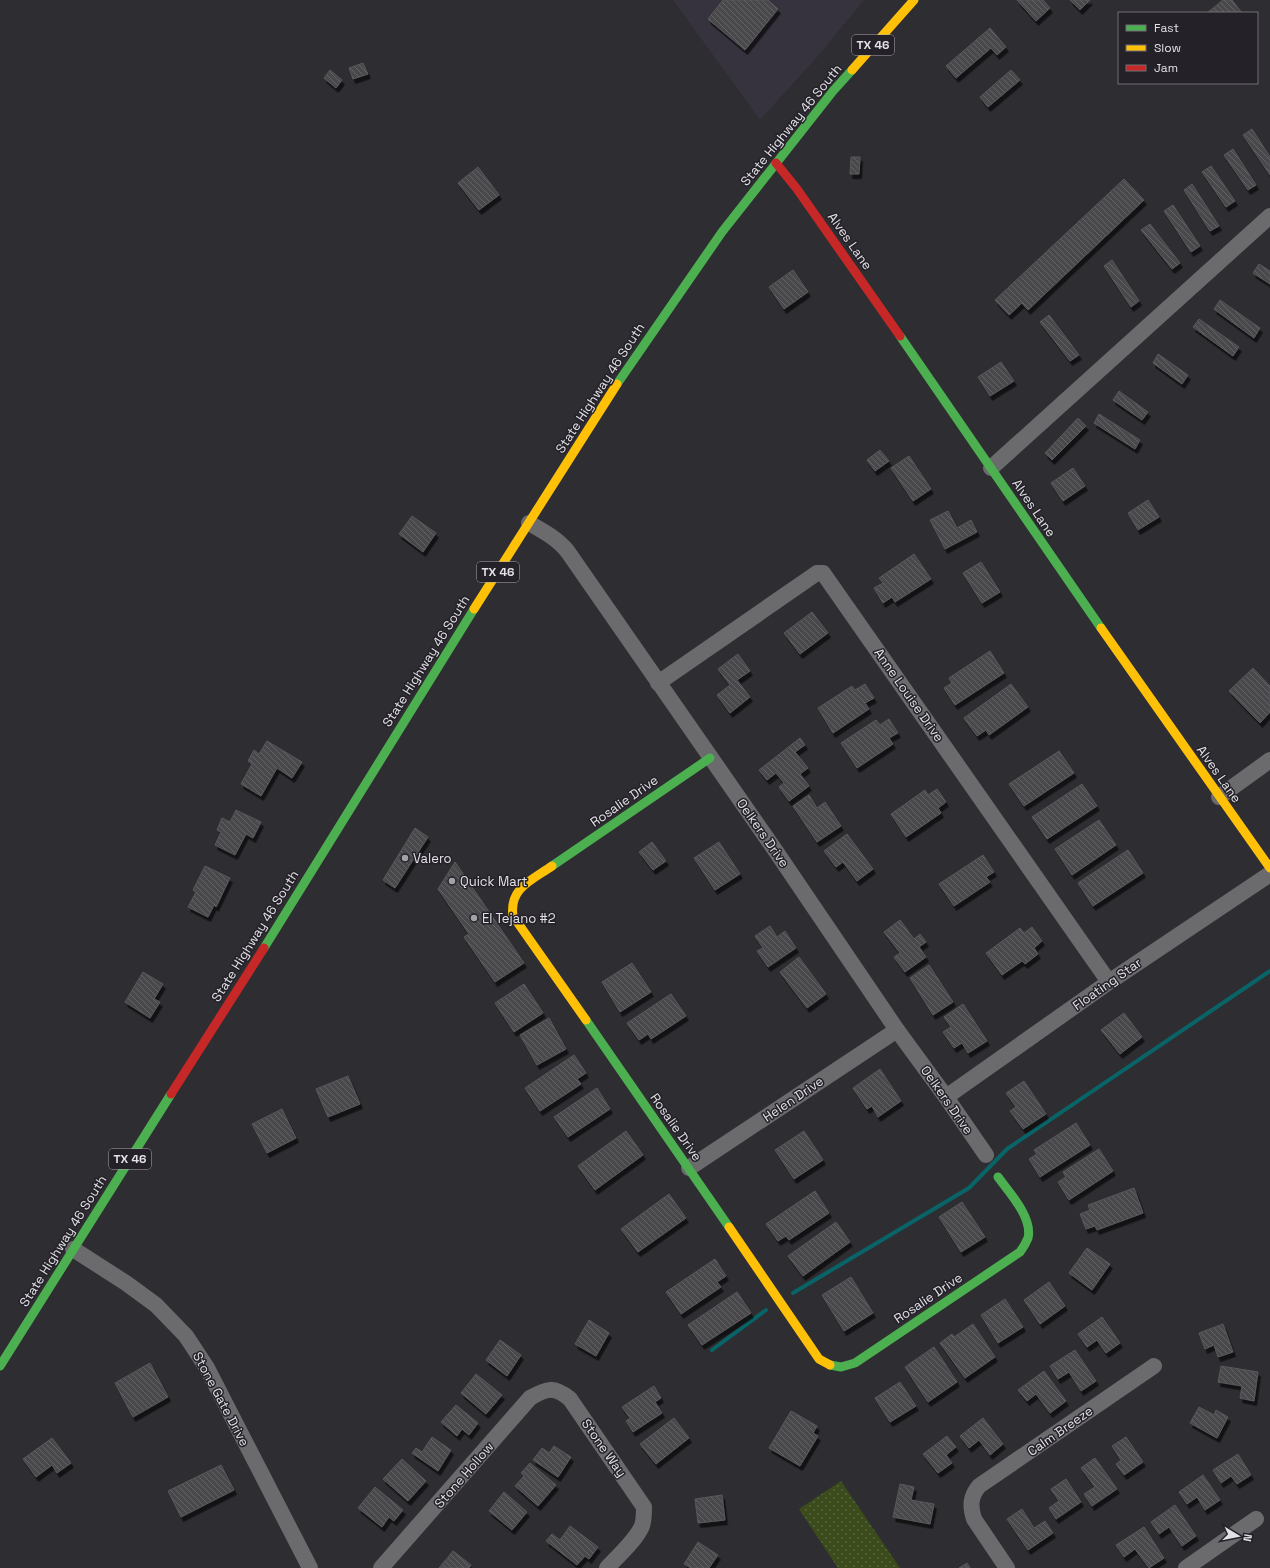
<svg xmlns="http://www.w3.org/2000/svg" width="1270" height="1568" font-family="'Space Grotesk',sans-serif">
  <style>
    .built { fill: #36323e }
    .grass { fill: url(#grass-dots) }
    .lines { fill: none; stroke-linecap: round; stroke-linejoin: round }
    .stream { stroke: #096468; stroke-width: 4 }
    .building { fill: url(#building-back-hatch); stroke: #59585b; filter: url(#shadow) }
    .street { stroke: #6b6a6d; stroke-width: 16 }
    .fast { stroke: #4caf50; stroke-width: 9 }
    .slow { stroke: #ffc107; stroke-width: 9 }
    .jam { stroke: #c62828; stroke-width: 9 }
    .poi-dot { fill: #a3a2a7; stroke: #242129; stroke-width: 1.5 }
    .labels { text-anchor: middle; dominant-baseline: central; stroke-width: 3; stroke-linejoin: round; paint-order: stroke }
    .shield { fill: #242129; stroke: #a9a7ad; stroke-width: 1 }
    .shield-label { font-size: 12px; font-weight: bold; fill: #e2e1e6 }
    .street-label { font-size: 13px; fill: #e2e1e6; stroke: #242129 }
    .poi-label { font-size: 13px; fill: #e2e1e6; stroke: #242129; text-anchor: start }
  </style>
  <defs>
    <pattern id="grass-dots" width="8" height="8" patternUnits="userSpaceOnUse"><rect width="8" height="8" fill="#3c4b1b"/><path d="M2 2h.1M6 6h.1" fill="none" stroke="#58653c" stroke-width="1.8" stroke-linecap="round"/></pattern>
    <pattern id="building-back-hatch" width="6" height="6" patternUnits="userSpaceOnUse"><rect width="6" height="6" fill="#49494c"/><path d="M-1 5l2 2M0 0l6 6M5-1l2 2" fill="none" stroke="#636366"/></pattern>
    <filter id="shadow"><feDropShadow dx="2.5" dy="4.5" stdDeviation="0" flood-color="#0009"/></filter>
  </defs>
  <rect width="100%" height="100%" fill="#2e2d31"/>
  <!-- built -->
  <path class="built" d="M673,0H864L818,56L760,120Z"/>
  <!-- grass -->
  <path class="grass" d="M841,1481L900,1568H838L799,1509Z"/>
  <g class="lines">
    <!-- stream -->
    <g class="stream">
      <path d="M793,1293L969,1188L1007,1149L1270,971"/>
      <path d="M712,1350L766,1310"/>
    </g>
  </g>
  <!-- building -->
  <g class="building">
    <path d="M723,0H768L778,9L745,50L708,19Z"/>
    <path d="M1017,0H1043L1050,8L1036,21Z"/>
    <path d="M1070,0H1090L1080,10Z"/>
    <path d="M1223,0H1232L1242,13H1207Z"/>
    <path d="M990,28L1006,47L997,55L991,48L956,78L946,66Z"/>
    <path d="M363,63L368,74L353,79L349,68Z"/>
    <path d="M330,70L342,80L336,88L324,78Z"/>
    <path d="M1011,70L1020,80L988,107L980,97Z"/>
    <path d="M1252,129L1270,157V175L1243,135Z"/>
    <path d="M1233,149L1256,185L1248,190L1224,155Z"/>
    <path d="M851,157H860L859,174H850Z"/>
    <path d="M1211,166L1235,201L1226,207L1202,172Z"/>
    <path d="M478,167L499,195L479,210L458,183Z"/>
    <path d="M1124,179L1144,200L1028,310L1022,303L1009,315L995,300Z"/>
    <path d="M1192,184L1219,226L1210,231L1184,190Z"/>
    <path d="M1173,205L1200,246L1191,252L1164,211Z"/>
    <path d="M1150,224L1180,263L1172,269L1141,230Z"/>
    <path d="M1112,260L1139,301L1131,307L1104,266Z"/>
    <path d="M1259,264L1270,271V284L1253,273Z"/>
    <path d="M793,270L808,292L784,309L769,287Z"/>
    <path d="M1220,300L1260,328L1254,338L1214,309Z"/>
    <path d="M1049,315L1079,355L1070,361L1040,322Z"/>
    <path d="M1199,319L1239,347L1233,356L1193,327Z"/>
    <path d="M1158,354L1188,375L1182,384L1153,363Z"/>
    <path d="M1001,362L1014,381L990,396L978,377Z"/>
    <path d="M1119,391L1148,412L1142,420L1113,400Z"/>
    <path d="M1099,414L1140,440L1135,449L1094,423Z"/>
    <path d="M1078,418L1086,426L1052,460L1045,453Z"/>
    <path d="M880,450L889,461L875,471L867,460Z"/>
    <path d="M909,456L931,489L913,501L891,468Z"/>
    <path d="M1073,468L1085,486L1063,501L1051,483Z"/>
    <path d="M1148,500L1159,517L1138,530L1128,513Z"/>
    <path d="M948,511L957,528L971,520L977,532L945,549L930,520Z"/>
    <path d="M412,516L436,533L423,552L399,534Z"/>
    <path d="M914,554L931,579L895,602L892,597L883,603L874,588L883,583L879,578Z"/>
    <path d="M981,562L1000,592L982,603L963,573Z"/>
    <path d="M812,612L828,633L800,654L784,633Z"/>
    <path d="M990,651L1004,673L955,705L944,688L952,683L949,678Z"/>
    <path d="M738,654L750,671L737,680L750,697L730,713L717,695L730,685L718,669Z"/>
    <path d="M1253,668L1270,686V712L1260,723L1229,691Z"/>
    <path d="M865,684L874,698L865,703L869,709L833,733L818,708L852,686L855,690Z"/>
    <path d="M1011,684L1028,707L989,735L986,730L977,736L964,718Z"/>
    <path d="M889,719L898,733L889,738L893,744L857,768L841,743L876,720L880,725Z"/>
    <path d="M800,738L805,745L795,752L808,768L800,774L809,786L789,801L779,787L784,783L776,773L767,780L759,770Z"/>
    <path d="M267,741L302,762L292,778L277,768L261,796L241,784L252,764L248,761L254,750L259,754Z"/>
    <path d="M1059,751L1074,773L1024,806L1009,784Z"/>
    <path d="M1082,784L1097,806L1047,839L1032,817Z"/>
    <path d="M937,789L946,802L938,808L941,813L906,837L891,814L925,790L928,795Z"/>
    <path d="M809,795L817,808L825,802L841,826L817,842L793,806Z"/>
    <path d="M236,810L261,822L253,838L246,834L235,855L215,845L221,832L217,830L222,818L230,822Z"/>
    <path d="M1099,820L1116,845L1072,875L1055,849Z"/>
    <path d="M415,828L428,837L395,888L383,880Z"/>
    <path d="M847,834L873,869L857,881L843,862L836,867L824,851Z"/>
    <path d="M652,842L666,861L653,870L639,852Z"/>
    <path d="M719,842L740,874L715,890L694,858Z"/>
    <path d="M1128,850L1143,873L1093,906L1078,883Z"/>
    <path d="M983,855L994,872L986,877L990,882L954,906L939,884Z"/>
    <path d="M455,862L524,963L495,982L464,937L469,934L438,889Z"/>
    <path d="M205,866L230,878L216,907L214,905L208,917L188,907L196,892L193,890Z"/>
    <path d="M900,920L914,939L920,934L926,942L919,947L926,957L905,972L894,957L900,953L884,932Z"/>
    <path d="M770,926L777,937L785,931L796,948L768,967L757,951L763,948L755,936Z"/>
    <path d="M1032,927L1042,941L1034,948L1038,954L1025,964L1022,961L1002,975L986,953L1020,928L1024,933Z"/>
    <path d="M799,957L826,994L807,1008L780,972Z"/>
    <path d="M632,963L651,992L620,1012L602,982Z"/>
    <path d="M929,965L953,1002L933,1015L910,978Z"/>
    <path d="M143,972L163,984L154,999L160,1002L150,1018L125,1002Z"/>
    <path d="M524,984L543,1013L514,1032L495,1003Z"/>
    <path d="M671,994L686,1016L651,1039L648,1034L639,1040L627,1023Z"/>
    <path d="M963,1004L987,1041L968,1053L962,1043L954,1048L943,1032L951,1027L944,1017Z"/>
    <path d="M1124,1013L1142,1037L1120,1054L1101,1030Z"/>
    <path d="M549,1018L566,1049L537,1065L520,1035Z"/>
    <path d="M574,1055L586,1073L577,1079L581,1084L540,1111L525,1088Z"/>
    <path d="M880,1069L901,1101L878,1117L872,1106L867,1109L853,1088Z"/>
    <path d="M348,1076L360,1104L328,1117L316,1089Z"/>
    <path d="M1024,1081L1046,1114L1023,1129L1010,1111L1016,1107L1006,1093Z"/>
    <path d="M597,1088L610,1109L568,1137L554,1117Z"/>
    <path d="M282,1109L296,1138L267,1153L252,1124Z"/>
    <path d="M1076,1123L1090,1145L1040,1177L1029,1159L1037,1154L1034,1150Z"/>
    <path d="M626,1131L643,1155L595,1190L578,1166Z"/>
    <path d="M804,1131L823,1160L794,1179L775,1150Z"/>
    <path d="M1099,1149L1113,1171L1069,1200L1058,1182L1066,1177L1063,1172Z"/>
    <path d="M1134,1188L1143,1213L1097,1230L1095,1226L1086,1229L1080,1214L1090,1210L1088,1205Z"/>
    <path d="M815,1191L829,1213L789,1240L786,1236L778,1241L766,1224Z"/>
    <path d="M669,1194L686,1218L638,1252L621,1229Z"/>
    <path d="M962,1202L985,1237L961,1252L939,1217Z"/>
    <path d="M836,1222L850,1242L803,1276L788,1256Z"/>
    <path d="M1087,1248L1110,1264L1092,1290L1069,1273Z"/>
    <path d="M715,1259L726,1276L717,1282L721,1287L681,1314L666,1292Z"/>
    <path d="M851,1277L873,1313L844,1331L822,1295Z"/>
    <path d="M1049,1282L1065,1306L1040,1324L1024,1300Z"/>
    <path d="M737,1292L751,1313L702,1345L688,1325Z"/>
    <path d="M1005,1299L1023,1327L998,1343L981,1315Z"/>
    <path d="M1102,1317L1120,1343L1106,1353L1097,1340L1087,1347L1078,1334Z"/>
    <path d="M589,1320L609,1333L596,1356L575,1344Z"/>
    <path d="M973,1324L995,1357L965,1378L940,1343L952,1334L954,1337Z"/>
    <path d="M1223,1324L1233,1352L1218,1357L1214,1345L1205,1349L1199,1333Z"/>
    <path d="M500,1340L521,1355L507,1376L486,1360Z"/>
    <path d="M934,1347L957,1382L928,1402L905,1367Z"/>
    <path d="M1075,1350L1096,1381L1081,1391L1069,1372L1058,1379L1050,1366Z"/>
    <path d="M150,1363L168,1397L133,1417L115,1383Z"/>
    <path d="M1221,1366L1258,1372L1254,1401L1240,1398L1242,1386L1218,1382Z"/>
    <path d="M1044,1371L1066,1401L1050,1413L1036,1394L1027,1401L1018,1390Z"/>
    <path d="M476,1374L502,1395L486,1414L461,1393Z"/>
    <path d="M900,1382L916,1406L890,1422L875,1398Z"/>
    <path d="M654,1386L661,1398L655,1402L662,1413L633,1432L626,1421L630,1418L622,1407Z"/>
    <path d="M456,1405L478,1423L469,1435L462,1429L457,1436L441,1422Z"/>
    <path d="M1199,1407L1214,1415L1216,1410L1228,1417L1217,1438L1190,1423Z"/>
    <path d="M791,1411L817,1426L813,1433L818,1436L800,1466L769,1448Z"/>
    <path d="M674,1418L689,1438L656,1464L640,1444Z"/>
    <path d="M983,1418L1003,1444L990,1455L979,1440L969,1448L960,1436Z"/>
    <path d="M947,1436L956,1447L946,1455L952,1463L938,1473L923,1454Z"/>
    <path d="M432,1437L451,1450L438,1471L412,1453L416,1448L422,1452Z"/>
    <path d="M1126,1437L1143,1462L1124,1475L1116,1464L1121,1460L1112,1446Z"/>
    <path d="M52,1438L71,1463L57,1473L52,1465L36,1477L23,1459Z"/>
    <path d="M554,1446L571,1457L558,1477L533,1460L542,1448L549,1453Z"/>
    <path d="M1238,1454L1251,1475L1237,1484L1231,1476L1221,1483L1213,1470Z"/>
    <path d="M1095,1458L1117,1489L1092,1506L1084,1494L1095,1487L1081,1468Z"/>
    <path d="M402,1459L426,1481L408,1501L383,1479Z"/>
    <path d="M530,1463L556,1485L538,1506L515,1486L524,1476L521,1473Z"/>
    <path d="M221,1465L234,1490L181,1517L168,1491Z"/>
    <path d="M1203,1475L1220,1500L1205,1510L1197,1497L1187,1504L1179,1492Z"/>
    <path d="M1066,1479L1081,1502L1056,1519L1049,1508L1059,1501L1051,1489Z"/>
    <path d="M900,1484L914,1487L911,1500L934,1504L930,1524L893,1517Z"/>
    <path d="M375,1487L403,1510L394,1521L389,1517L382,1527L358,1508Z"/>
    <path d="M504,1492L527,1512L512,1530L489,1511Z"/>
    <path d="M722,1495L725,1520L698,1523L695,1499Z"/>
    <path d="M1175,1505L1196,1536L1182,1546L1169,1527L1159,1534L1151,1522Z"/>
    <path d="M1022,1509L1034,1528L1045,1521L1053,1533L1028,1550L1007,1519Z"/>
    <path d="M570,1526L598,1547L589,1559L585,1556L577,1565L546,1541L552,1534L560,1540Z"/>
    <path d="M1144,1527L1164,1558L1149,1568L1135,1549L1124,1557L1116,1545Z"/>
    <path d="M698,1542L718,1555L709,1568H691L684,1564Z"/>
    <path d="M453,1551L471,1565L469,1568H439Z"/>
    <path d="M967,1563L970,1568H959Z"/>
  </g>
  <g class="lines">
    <!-- street -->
    <g class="street">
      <path d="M991,468L1270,216"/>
      <path d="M529,523C543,531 558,539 568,552L775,850L897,1030L946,1097L986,1155"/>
      <path d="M658,683L817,573H823L1109,982"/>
      <path d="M1219,797L1270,760"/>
      <path d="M946,1097L1109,982L1270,874"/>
      <path d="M689,1168L897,1030"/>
      <path d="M73,1249L126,1283L156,1305L186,1336L207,1368L310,1568"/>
      <path d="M381,1568L530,1398C547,1388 554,1386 570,1399L644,1507C644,1514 644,1520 642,1526C636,1540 618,1556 607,1568"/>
      <path d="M1007,1568L974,1519C970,1506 970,1497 979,1486L1154,1366"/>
      <path d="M1186,1568L1256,1519"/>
    </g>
    <!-- fast -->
    <g class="fast">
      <path d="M900,336L1101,628"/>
      <path d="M617,384L722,232L833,91L852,70"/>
      <path d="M552,866L710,758"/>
      <path d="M264,948L474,609"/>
      <path d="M586,1020L729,1227"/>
      <path d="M830,1365L841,1367L855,1363L1020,1252C1023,1248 1026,1243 1028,1238C1033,1218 1009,1192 998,1177"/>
      <path d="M0,1366L171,1094"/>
    </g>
    <!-- slow -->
    <g class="slow">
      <path d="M852,70L914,0"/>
      <path d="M474,609L617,384"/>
      <path d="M1101,628L1270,868"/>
      <path d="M552,866C532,880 509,888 513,916L586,1020"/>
      <path d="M729,1227L819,1359L830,1365"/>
    </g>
    <!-- jam -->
    <g class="jam">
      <path d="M776,163L797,189L900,336"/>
      <path d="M171,1094L264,948"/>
    </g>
  </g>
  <!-- markers -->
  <g class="poi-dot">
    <circle cx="405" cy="858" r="4"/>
    <circle cx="452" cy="881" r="4"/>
    <circle cx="474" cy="918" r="4"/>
  </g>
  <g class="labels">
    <!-- shield labels -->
    <g class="shield">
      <rect x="852" y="35" width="42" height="20" rx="3"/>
      <rect x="477" y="562" width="42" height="20" rx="3"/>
      <rect x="109" y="1149" width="42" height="20" rx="3"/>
    </g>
    <g class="shield-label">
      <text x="873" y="45">TX 46</text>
      <text x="498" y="572">TX 46</text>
      <text x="130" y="1159">TX 46</text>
    </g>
    <!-- street labels -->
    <g class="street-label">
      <text transform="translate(791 125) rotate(-51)">State Highway 46 South</text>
      <text transform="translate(850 241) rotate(55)">Alves Lane</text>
      <text transform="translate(600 388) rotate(-57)">State Highway 46 South</text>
      <text transform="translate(1034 508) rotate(56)">Alves Lane</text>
      <text transform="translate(426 661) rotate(-58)">State Highway 46 South</text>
      <text transform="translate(909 695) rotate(55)">Anne Louise Drive</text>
      <text transform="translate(1219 774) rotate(55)">Alves Lane</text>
      <text transform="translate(624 801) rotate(-35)">Rosalie Drive</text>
      <text transform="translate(763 833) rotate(55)">Oelkers Drive</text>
      <text transform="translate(255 936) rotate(-58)">State Highway 46 South</text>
      <text transform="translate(1107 984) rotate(-35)">Floating Star</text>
      <text transform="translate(793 1099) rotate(-34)">Helen Drive</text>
      <text transform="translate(947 1100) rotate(55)">Oelkers Drive</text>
      <text transform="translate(676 1127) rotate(55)">Rosalie Drive</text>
      <text transform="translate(63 1241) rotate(-58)">State Highway 46 South</text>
      <text transform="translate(928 1298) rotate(-34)">Rosalie Drive</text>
      <text transform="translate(221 1399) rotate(62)">Stone Gate Drive</text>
      <text transform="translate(1060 1431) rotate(-35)">Calm Breeze</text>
      <text transform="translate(604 1448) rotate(55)">Stone Way</text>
      <text transform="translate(464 1475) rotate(-49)">Stone Hollow</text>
    </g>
    <!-- poi labels -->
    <g class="poi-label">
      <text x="413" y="858">Valero</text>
      <text x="460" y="881">Quick Mart</text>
      <text x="482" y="918">El Tejano #2</text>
    </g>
  </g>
  <!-- legend -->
  <rect x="1118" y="12" width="140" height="72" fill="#242129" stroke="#706e75"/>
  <rect x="1126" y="25" width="20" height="6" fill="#4caf50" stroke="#706e75"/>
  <text x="1154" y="32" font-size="12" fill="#e2e1e6">Fast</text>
  <rect x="1126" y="45" width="20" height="6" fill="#ffc107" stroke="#706e75"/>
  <text x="1154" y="52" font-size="12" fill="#e2e1e6">Slow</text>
  <rect x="1126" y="65" width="20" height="6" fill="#c62828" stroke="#706e75"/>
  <text x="1154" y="72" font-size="12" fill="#e2e1e6">Jam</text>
  <!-- north arrow -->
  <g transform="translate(1238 1536) rotate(100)" stroke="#242129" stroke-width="3" paint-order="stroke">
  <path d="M0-3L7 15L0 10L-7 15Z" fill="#e2e1e6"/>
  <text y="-6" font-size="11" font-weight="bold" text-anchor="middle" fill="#e2e1e6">N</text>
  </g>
</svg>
